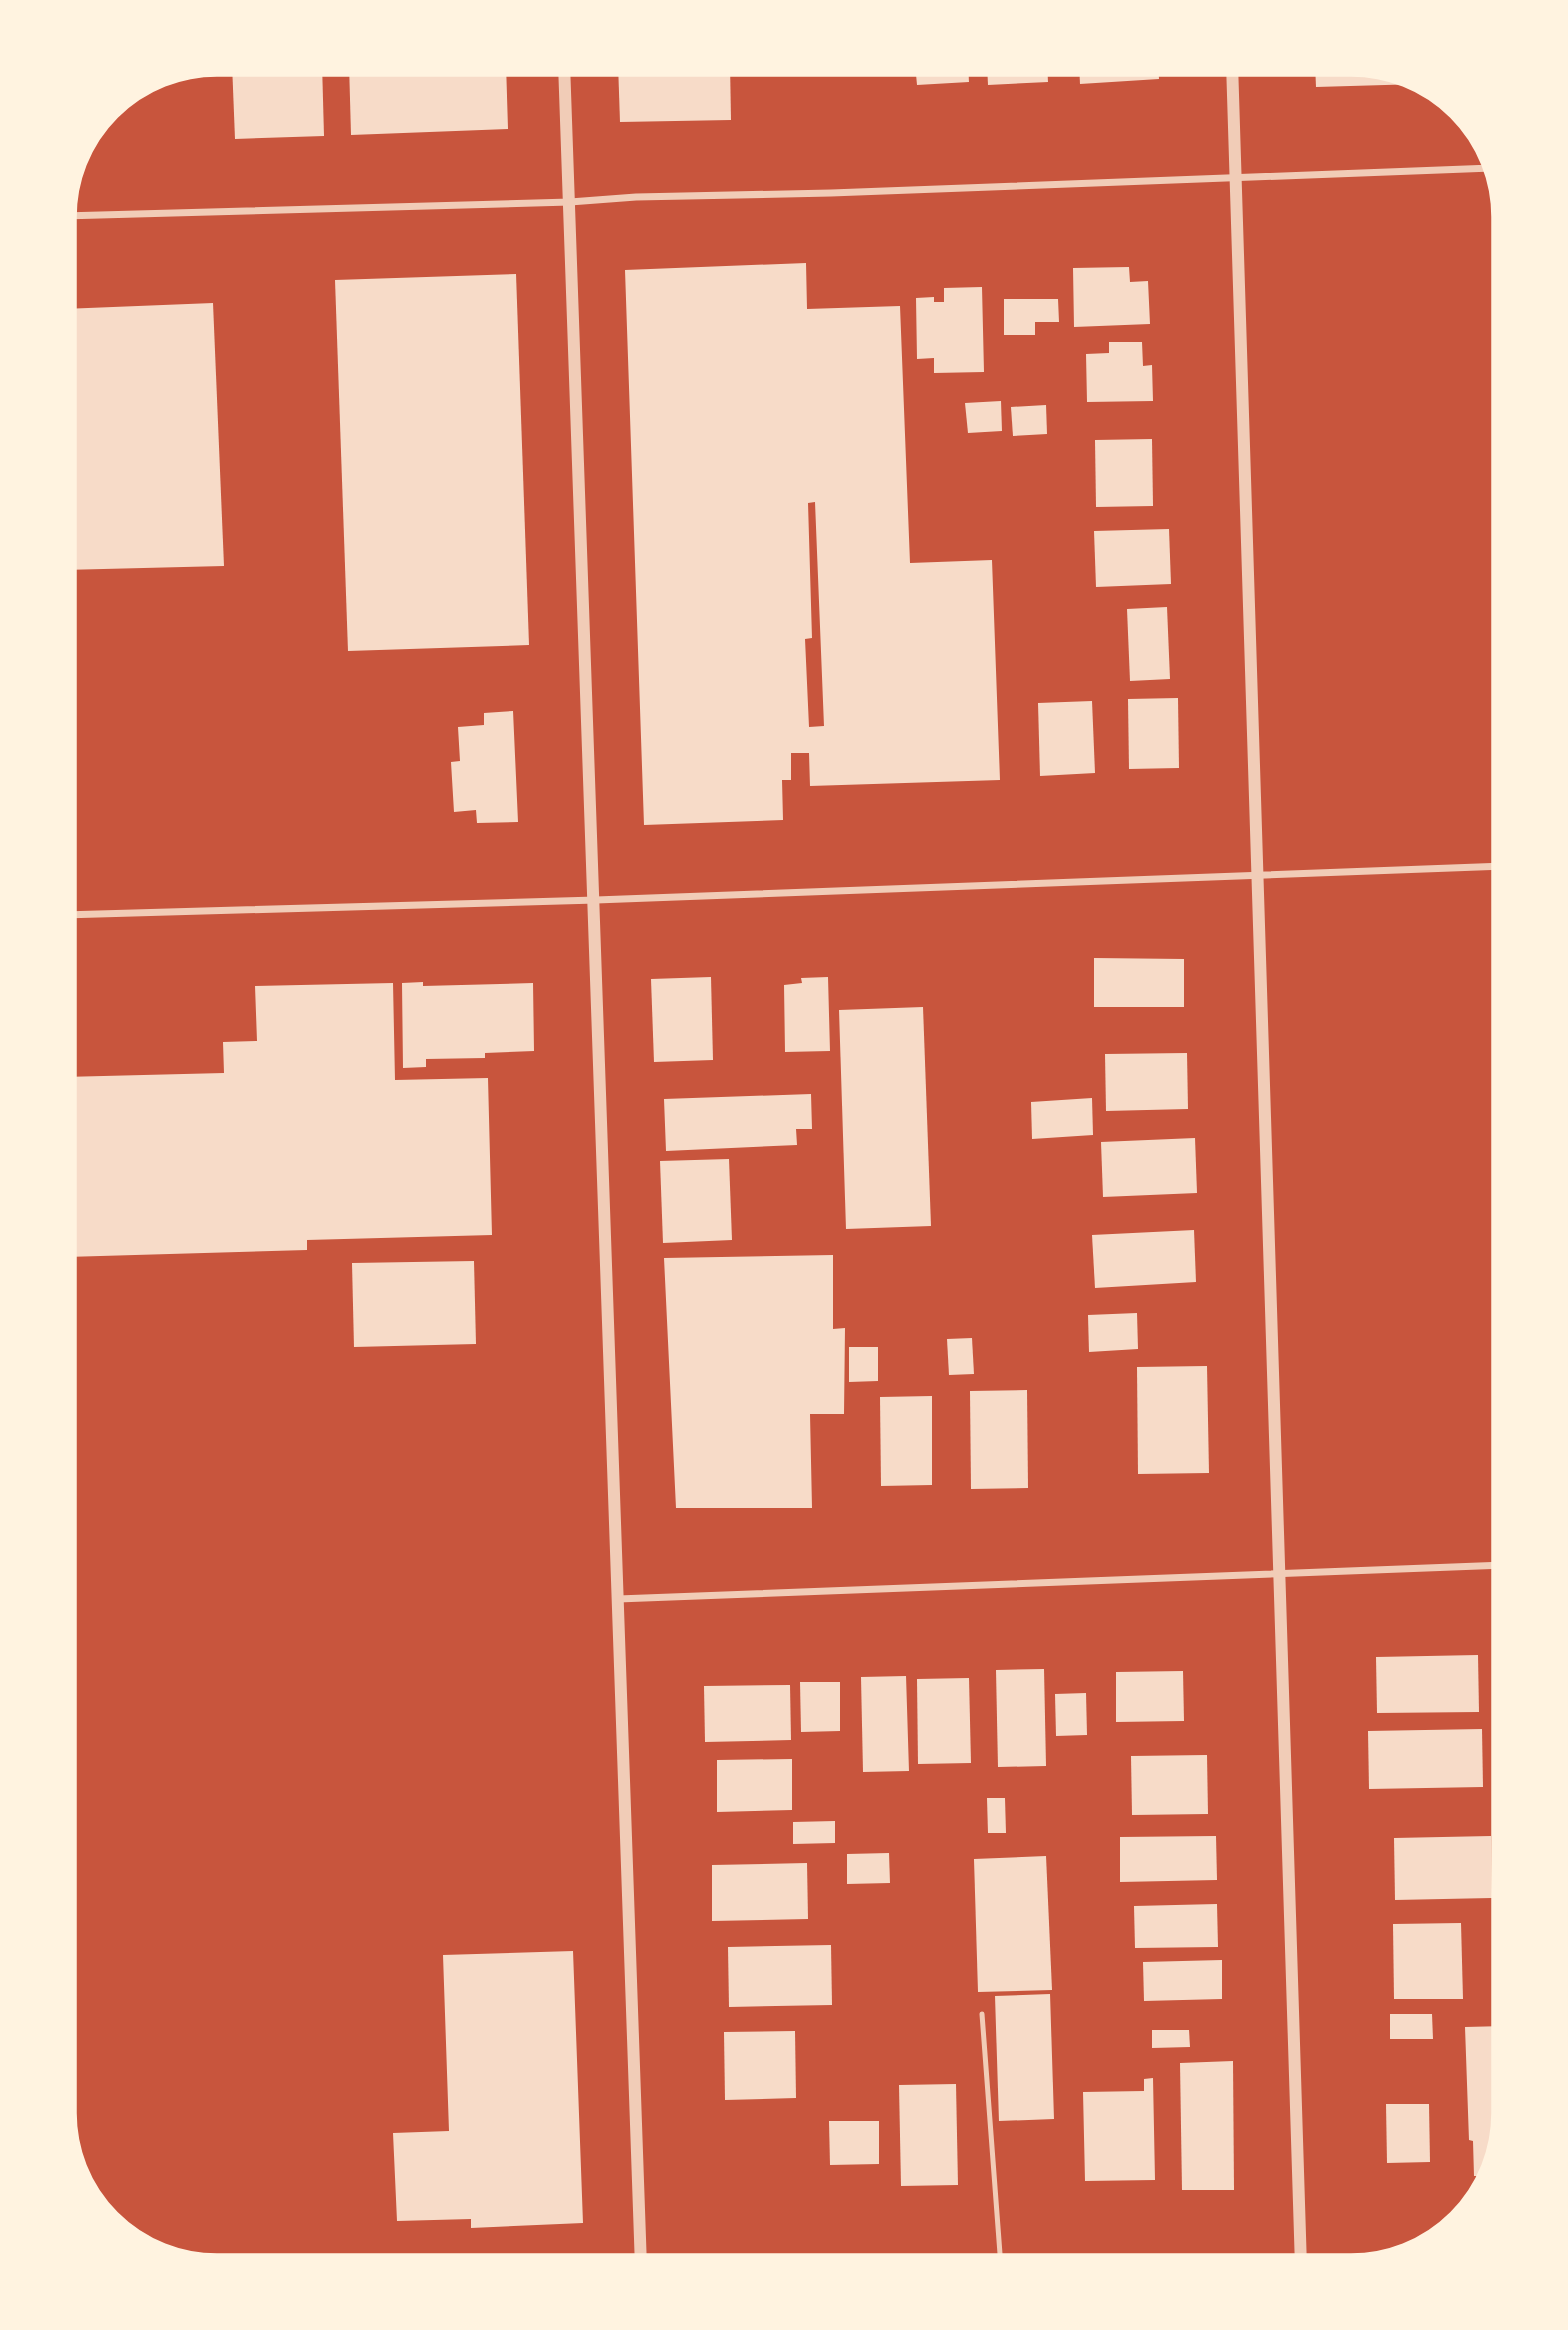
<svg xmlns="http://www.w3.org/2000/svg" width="1568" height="2330" font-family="Barlow,sans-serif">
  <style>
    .building { fill: #f7dbc8; fill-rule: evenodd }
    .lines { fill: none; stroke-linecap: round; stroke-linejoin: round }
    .service { stroke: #f1ccb7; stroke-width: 5 }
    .minor { stroke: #f1ccb7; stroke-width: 7 }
    .tertiary { stroke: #f1ccb7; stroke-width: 12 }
    .rim { fill: none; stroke: #fff3e0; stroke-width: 3.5 }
  </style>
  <rect width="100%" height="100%" fill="#c8553d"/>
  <!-- building -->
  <g class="building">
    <path d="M232,63H322L324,136L235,139Z"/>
    <path d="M349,63H506L508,129L351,135Z"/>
    <path d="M618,63H730L731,120L620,122Z"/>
    <path d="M915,63H968L969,82L917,85Z"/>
    <path d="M987,63H1047L1048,82L988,85Z"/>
    <path d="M1079,63H1158L1159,79L1080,84Z"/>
    <path d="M1315,63H1361L1420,84L1316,87Z"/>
    <path d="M806,263L807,309L900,306L910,563L992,560L1000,780L810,786L809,753H791V780H782L783,820L644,825L625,270ZM815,502L824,726L809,727L805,639L812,638L808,503Z"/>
    <path d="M1129,267L1130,282L1148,281L1150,324L1074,327L1073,268Z"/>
    <path d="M516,274L529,645L348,651L335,280Z"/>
    <path d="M982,287L984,372L934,373V358L917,359L916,298L934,297V302H944V288Z"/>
    <path d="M1004,299H1058L1059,322H1035V335H1004Z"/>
    <path d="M213,303L224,566L63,570V309Z"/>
    <path d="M1109,342H1142L1143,366L1152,365L1153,401L1087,402L1086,354L1109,353Z"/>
    <path d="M1001,401L1002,431L968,433L965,403Z"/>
    <path d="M1046,405L1047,434L1013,436L1011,407Z"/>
    <path d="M1152,439L1153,506L1096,507L1095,440Z"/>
    <path d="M1169,529L1171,584L1096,587L1094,531Z"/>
    <path d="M1167,607L1170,679L1130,681L1127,609Z"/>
    <path d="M1178,698L1179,768L1129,769L1128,699Z"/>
    <path d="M1092,701L1095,773L1040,776L1038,703Z"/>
    <path d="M513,711L518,822L477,823L476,810L454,812L451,762L460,761L458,727L484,725V713Z"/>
    <path d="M1094,958L1184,959V1007H1094Z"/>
    <path d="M711,977L713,1060L654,1062L651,979Z"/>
    <path d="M828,977L830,1051L785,1052L784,985L802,983L801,978Z"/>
    <path d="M423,982V986L533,983L534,1051L485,1053V1058L426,1059V1067L403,1068L402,983Z"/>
    <path d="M393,983L395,1080L488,1078L492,1235L307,1240V1250L66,1257L63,1077L224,1073L223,1042L257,1041L255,986Z"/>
    <path d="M923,1007L931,1226L846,1229L839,1010Z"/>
    <path d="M1187,1053L1188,1109L1106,1111L1105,1054Z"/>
    <path d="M811,1094L812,1129H796L797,1145L666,1151L664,1099Z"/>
    <path d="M1092,1098L1093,1135L1032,1139L1031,1102Z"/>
    <path d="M1195,1138L1197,1193L1103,1197L1101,1142Z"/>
    <path d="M729,1159L732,1240L663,1243L660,1161Z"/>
    <path d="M1194,1230L1196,1282L1095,1288L1092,1235Z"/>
    <path d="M833,1255V1329L845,1328L844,1414H810L812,1508H676L664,1258Z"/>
    <path d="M474,1261L476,1344L354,1347L352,1263Z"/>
    <path d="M1137,1313L1138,1349L1089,1352L1088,1315Z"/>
    <path d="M972,1338L974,1374L949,1375L947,1339Z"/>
    <path d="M849,1347H878V1381L849,1382Z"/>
    <path d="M1207,1366L1209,1473L1138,1474L1137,1367Z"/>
    <path d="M1027,1390L1028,1488L971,1489L970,1391Z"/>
    <path d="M932,1396V1485L881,1486L880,1397Z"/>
    <path d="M1478,1655L1479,1712L1377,1713L1376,1657Z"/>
    <path d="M1044,1669L1046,1766L998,1767L996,1670Z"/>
    <path d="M1183,1671L1184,1721L1116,1722V1672Z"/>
    <path d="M906,1676L909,1771L863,1772L861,1677Z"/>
    <path d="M969,1678L971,1763L918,1764L917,1679Z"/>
    <path d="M800,1682H840V1731L801,1732Z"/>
    <path d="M790,1685L791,1740L705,1742L704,1686Z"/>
    <path d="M1086,1693L1087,1735L1056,1736L1055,1694Z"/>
    <path d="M1482,1729L1483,1787L1369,1789L1368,1731Z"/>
    <path d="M1207,1755L1208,1814L1132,1815L1131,1756Z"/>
    <path d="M792,1759V1810L717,1812V1760Z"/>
    <path d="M987,1798H1005L1006,1833H988Z"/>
    <path d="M835,1821V1843L793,1844V1822Z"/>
    <path d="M1216,1836L1217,1880L1120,1882V1837Z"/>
    <path d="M1491,1836L1492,1898L1395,1900L1394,1838Z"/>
    <path d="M889,1853L890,1883L847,1884V1854Z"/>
    <path d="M1046,1856L1052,1990L978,1992L974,1859Z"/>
    <path d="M807,1863L808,1919L712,1921V1865Z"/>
    <path d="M1217,1904L1218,1947L1135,1948L1134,1906Z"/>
    <path d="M1461,1923L1463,1999H1394L1393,1924Z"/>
    <path d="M831,1945L832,2005L729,2007L728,1947Z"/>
    <path d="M573,1951L583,2223L471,2228V2219L397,2221L393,2133L449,2131L443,1955Z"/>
    <path d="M1222,1960V1999L1144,2001L1143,1962Z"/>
    <path d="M1050,1994L1054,2119L999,2121L995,1996Z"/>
    <path d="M1390,2014H1432L1433,2039H1390Z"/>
    <path d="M1505,2026V2113L1488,2176H1474L1473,2141L1469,2140L1465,2027Z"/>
    <path d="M1152,2030H1189L1190,2047L1152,2048Z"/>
    <path d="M795,2031L796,2098L725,2100L724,2032Z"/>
    <path d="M1233,2061L1234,2190H1182L1180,2063Z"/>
    <path d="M1153,2078L1155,2180L1085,2181L1083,2092L1144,2091V2079Z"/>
    <path d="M956,2084L958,2185L901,2186L899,2085Z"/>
    <path d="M1386,2104H1429L1430,2162L1387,2163Z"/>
    <path d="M829,2121H879V2164L830,2165Z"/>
  </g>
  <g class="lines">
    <!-- service -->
    <path class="service" d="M982,2014L1001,2267"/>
    <!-- minor -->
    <g class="minor">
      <path d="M63,216L570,202L636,197L831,193L1492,168"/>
      <path d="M63,915L596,900L1505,866"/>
      <path d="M618,1599L1505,1565"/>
    </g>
    <!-- tertiary -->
    <g class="tertiary">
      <path d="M564,63C595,797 615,1532 641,2267"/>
      <path d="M1232,63L1301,2267"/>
    </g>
  </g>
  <!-- crop -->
  <path d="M0 0H1568V2330H0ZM217 75H1351A142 142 0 0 1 1493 217V2113A142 142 0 0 1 1351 2255H217A142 142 0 0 1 75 2113V217A142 142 0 0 1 217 75Z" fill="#fff3e0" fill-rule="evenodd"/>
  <path class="rim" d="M217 75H1351A142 142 0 0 1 1493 217V2113A142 142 0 0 1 1351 2255H217A142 142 0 0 1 75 2113V217A142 142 0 0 1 217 75Z"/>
</svg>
